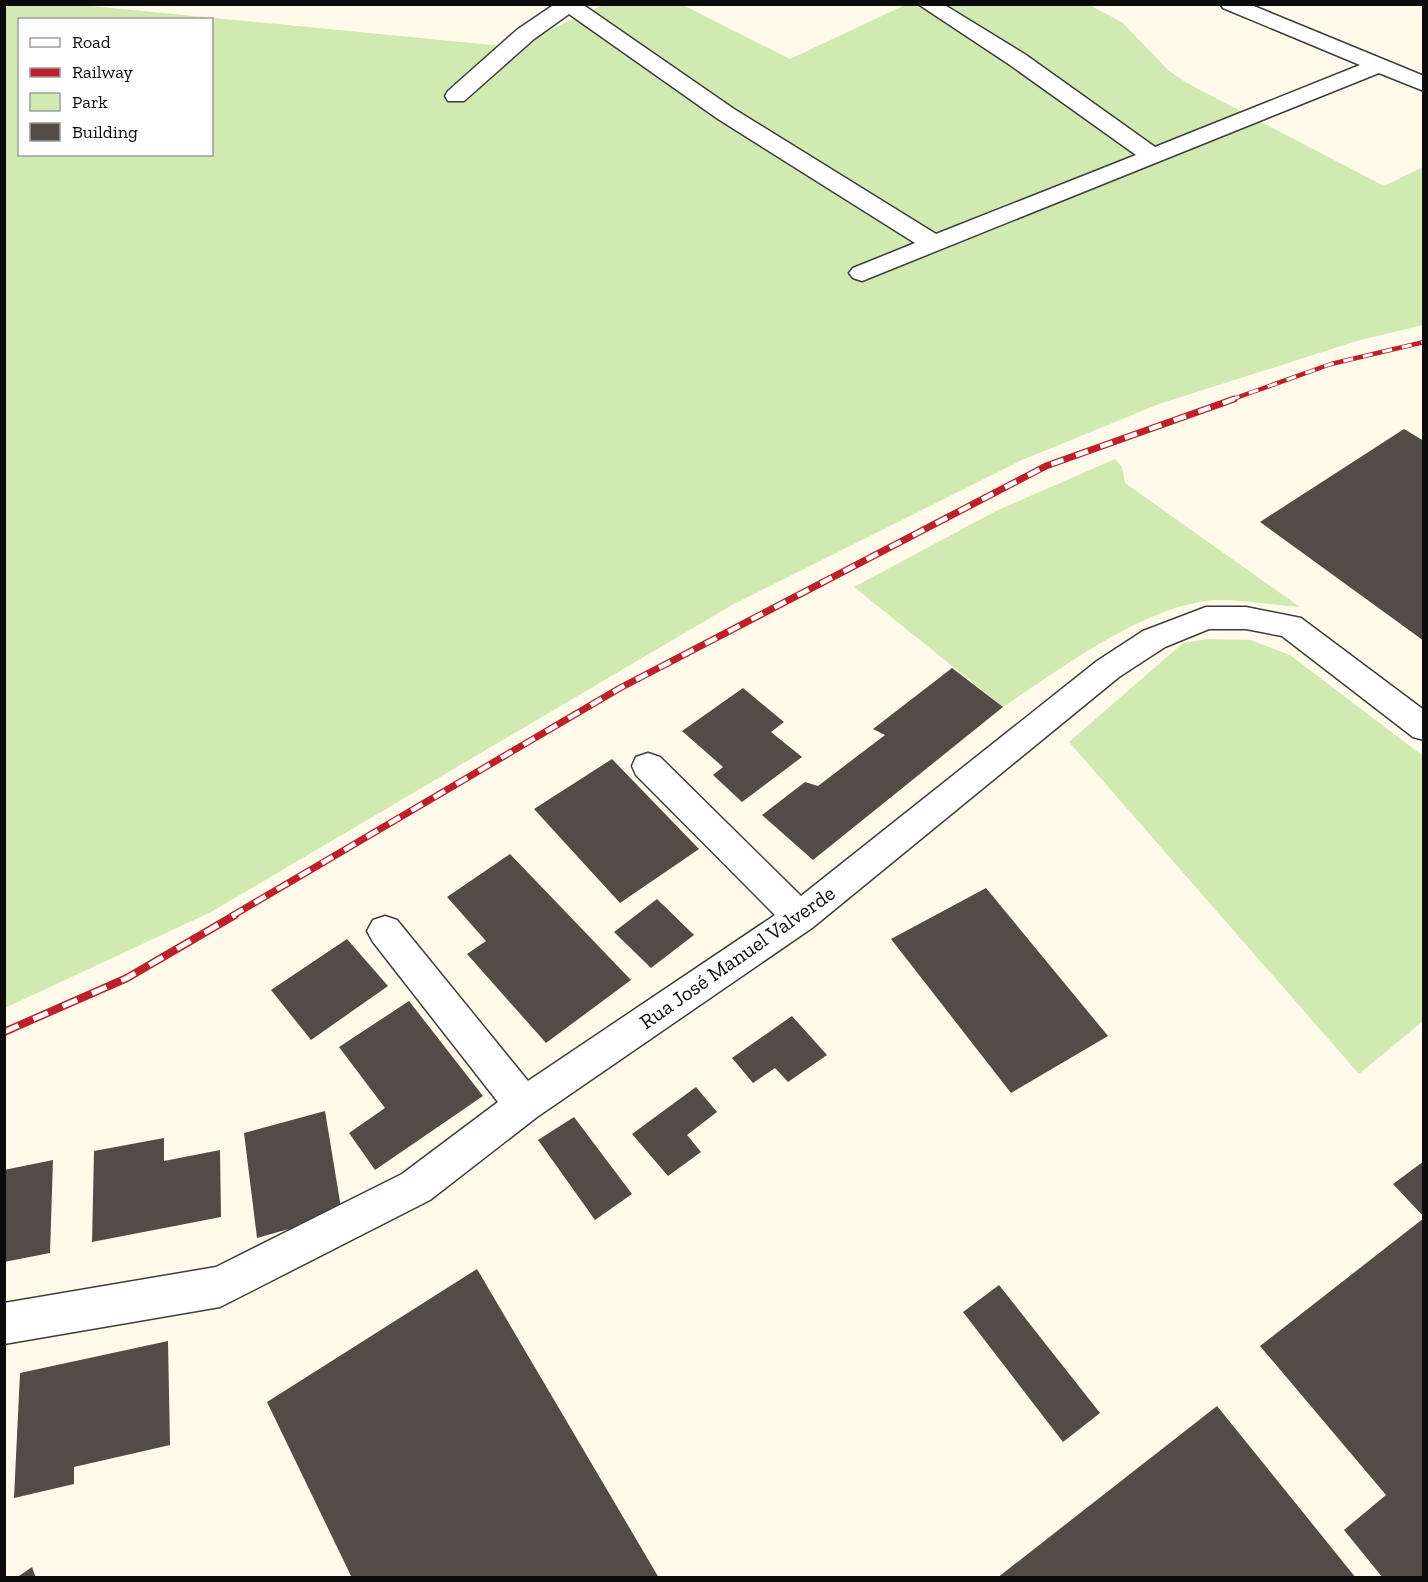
<svg xmlns="http://www.w3.org/2000/svg" width="1428" height="1582" font-family="'Zilla Slab',serif">
  <style>
    .green { fill: #d1eab2; fill-rule: evenodd }
    .building { fill: #544b47 }
    .lines { fill: none; stroke-linecap: round; stroke-linejoin: round }
    .street-casing { stroke: #3e3e3e; stroke-width: 3 }
    .street { fill: #fff; fill-rule: evenodd }
    .rail-far2-casing { stroke: #be1f2c; stroke-width: 4.5 }
    .rail-far1-casing { stroke: #be1f2c; stroke-width: 7 }
    .rail-casing { stroke: #be1f2c; stroke-width: 8 }
    .rail-far2 { stroke: #fff; stroke-width: 3; stroke-dasharray: 10; stroke-linecap: butt }
    .rail-far1 { stroke: #fff; stroke-width: 4.5; stroke-dasharray: 13; stroke-linecap: butt }
    .rail { stroke: #fff; stroke-width: 5; stroke-dasharray: 16; stroke-linecap: butt }
    .labels { text-anchor: middle; dominant-baseline: central; stroke-width: 6; stroke-linejoin: round; paint-order: stroke }
    .street-label { font-size: 21px; fill: #0b0b0b; stroke: #fff }
  </style>
  <rect width="100%" height="100%" fill="#fffae9"/>
  <!-- green -->
  <g class="green">
    <path d="M4,5H81L513,47L603,5H683L790,59L905,5H1089L1122,22L1169,71L1187,83L1384,186L1423,167V325L1360,340L1159,404L1022,460L732,605L211,912L5,1008ZM20,20H212V154H20Z"/>
    <path d="M1115,459L1122,467L1125,483L1300,607C1273,605 1245,600 1218,600C1149,602 1059,670 1003,707L854,587L996,511Z"/>
    <path d="M1208,639L1250,640L1290,655L1423,756V1021L1359,1074L1069,742L1183,643Z"/>
  </g>
  <!-- building -->
  <g class="building">
    <path d="M1404,429L1424,441V641L1260,522Z"/>
    <path d="M952,668L1003,707L813,860L762,815L805,782L818,786L885,735L873,729Z"/>
    <path d="M743,688L784,722L771,732L802,757L742,802L713,775L723,767L682,731Z"/>
    <path d="M612,759L699,849L620,903L534,809Z"/>
    <path d="M510,854L631,980L546,1043L467,954L486,941L447,897Z"/>
    <path d="M986,888L1108,1036L1011,1093L891,939Z"/>
    <path d="M657,899L694,935L651,968L614,932Z"/>
    <path d="M347,939L388,986L311,1040L271,990Z"/>
    <path d="M409,1001L483,1096L375,1170L349,1133L385,1108L339,1047Z"/>
    <path d="M792,1016L827,1055L788,1082L775,1068L753,1083L732,1058Z"/>
    <path d="M696,1087L717,1112L687,1135L701,1152L668,1176L632,1134Z"/>
    <path d="M325,1111L342,1214L257,1238L244,1133Z"/>
    <path d="M574,1117L632,1194L595,1220L538,1140Z"/>
    <path d="M164,1138V1161L220,1150L221,1217L92,1242L94,1151Z"/>
    <path d="M53,1160L50,1253L4,1262V1170Z"/>
    <path d="M1424,1161V1217L1393,1184Z"/>
    <path d="M1424,1218V1578H1383L1344,1530L1386,1495L1260,1346Z"/>
    <path d="M477,1269L659,1578H352L267,1402Z"/>
    <path d="M999,1285L1100,1413L1063,1442L963,1312Z"/>
    <path d="M168,1341L170,1445L74,1467V1484L14,1498L20,1373Z"/>
    <path d="M1217,1406L1356,1578H997Z"/>
    <path d="M32,1567L36,1578H16Z"/>
  </g>
  <g class="lines">
    <defs>
      <g id="street">
        <path d="M555,4H582L734,109L936,234L1136,155L1010,65L918,4H943L1026,55L1155,147L1360,65L1223,8L1220,4H1249L1424,76V91L1379,73L862,281L853,278L849,273L853,268L915,243L718,119L569,14L534,39L464,101H448L445,96L448,91L518,29Z"/>
        <path d="M1206,607H1246L1301,618L1424,710V740L1413,737L1282,636L1246,629H1209L1165,647L1119,677L812,928L537,1117L430,1200L220,1307L4,1344V1303L216,1267L402,1174L498,1102L373,942L367,931L373,920L385,916L397,920L528,1081L775,915L636,775L632,766L636,757L648,753L660,757L801,896L1097,661L1143,631Z"/>
      </g>
    </defs>
    <!-- street casing -->
    <use href="#street" class="street-casing"/>
    <!-- street -->
    <use href="#street" class="street"/>
    <defs>
      <path id="rail-far2" d="M1230,400L1331,364L1424,342"/>
      <path id="rail-far1" d="M232,916L620,688L1046,466L1234,399"/>
      <path id="rail" d="M4,1032L127,978L235,915"/>
    </defs>
    <!-- rail-far2 casing -->
    <use href="#rail-far2" class="rail-far2-casing"/>
    <!-- rail-far1 casing -->
    <use href="#rail-far1" class="rail-far1-casing"/>
    <!-- rail casing -->
    <use href="#rail" class="rail-casing"/>
    <!-- rail-far2 -->
    <use href="#rail-far2" class="rail-far2"/>
    <!-- rail-far1 -->
    <use href="#rail-far1" class="rail-far1"/>
    <!-- rail -->
    <use href="#rail" class="rail"/>
  </g>
  <g class="labels">
    <!-- street labels -->
    <g class="street-label">
      <text transform="translate(737 957) rotate(-35)">Rua José Manuel Valverde</text>
    </g>
  </g>
  <!-- border -->
  <rect width="1428" height="1582" fill="none" stroke="#0b0b0b" stroke-width="12"/>
  <!-- legend -->
  <rect x="18" y="18" width="195" height="138" fill="#ffffff" stroke="#9d9d9d" stroke-width="1.5"/>
  <rect x="30" y="38" width="30" height="9" fill="#ffffff" stroke="#9d9d9d" stroke-width="1.5"/>
  <text x="72" y="48" font-size="18" fill="#0b0b0b">Road</text>
  <rect x="30" y="68" width="30" height="9" fill="#be1f2c" stroke="#9d9d9d" stroke-width="1.5"/>
  <text x="72" y="78" font-size="18" fill="#0b0b0b">Railway</text>
  <rect x="30" y="93" width="30" height="18" fill="#d1eab2" stroke="#9d9d9d" stroke-width="1.5"/>
  <text x="72" y="108" font-size="18" fill="#0b0b0b">Park</text>
  <rect x="30" y="123" width="30" height="18" fill="#544b47" stroke="#9d9d9d" stroke-width="1.5"/>
  <text x="72" y="138" font-size="18" fill="#0b0b0b">Building</text>
</svg>
